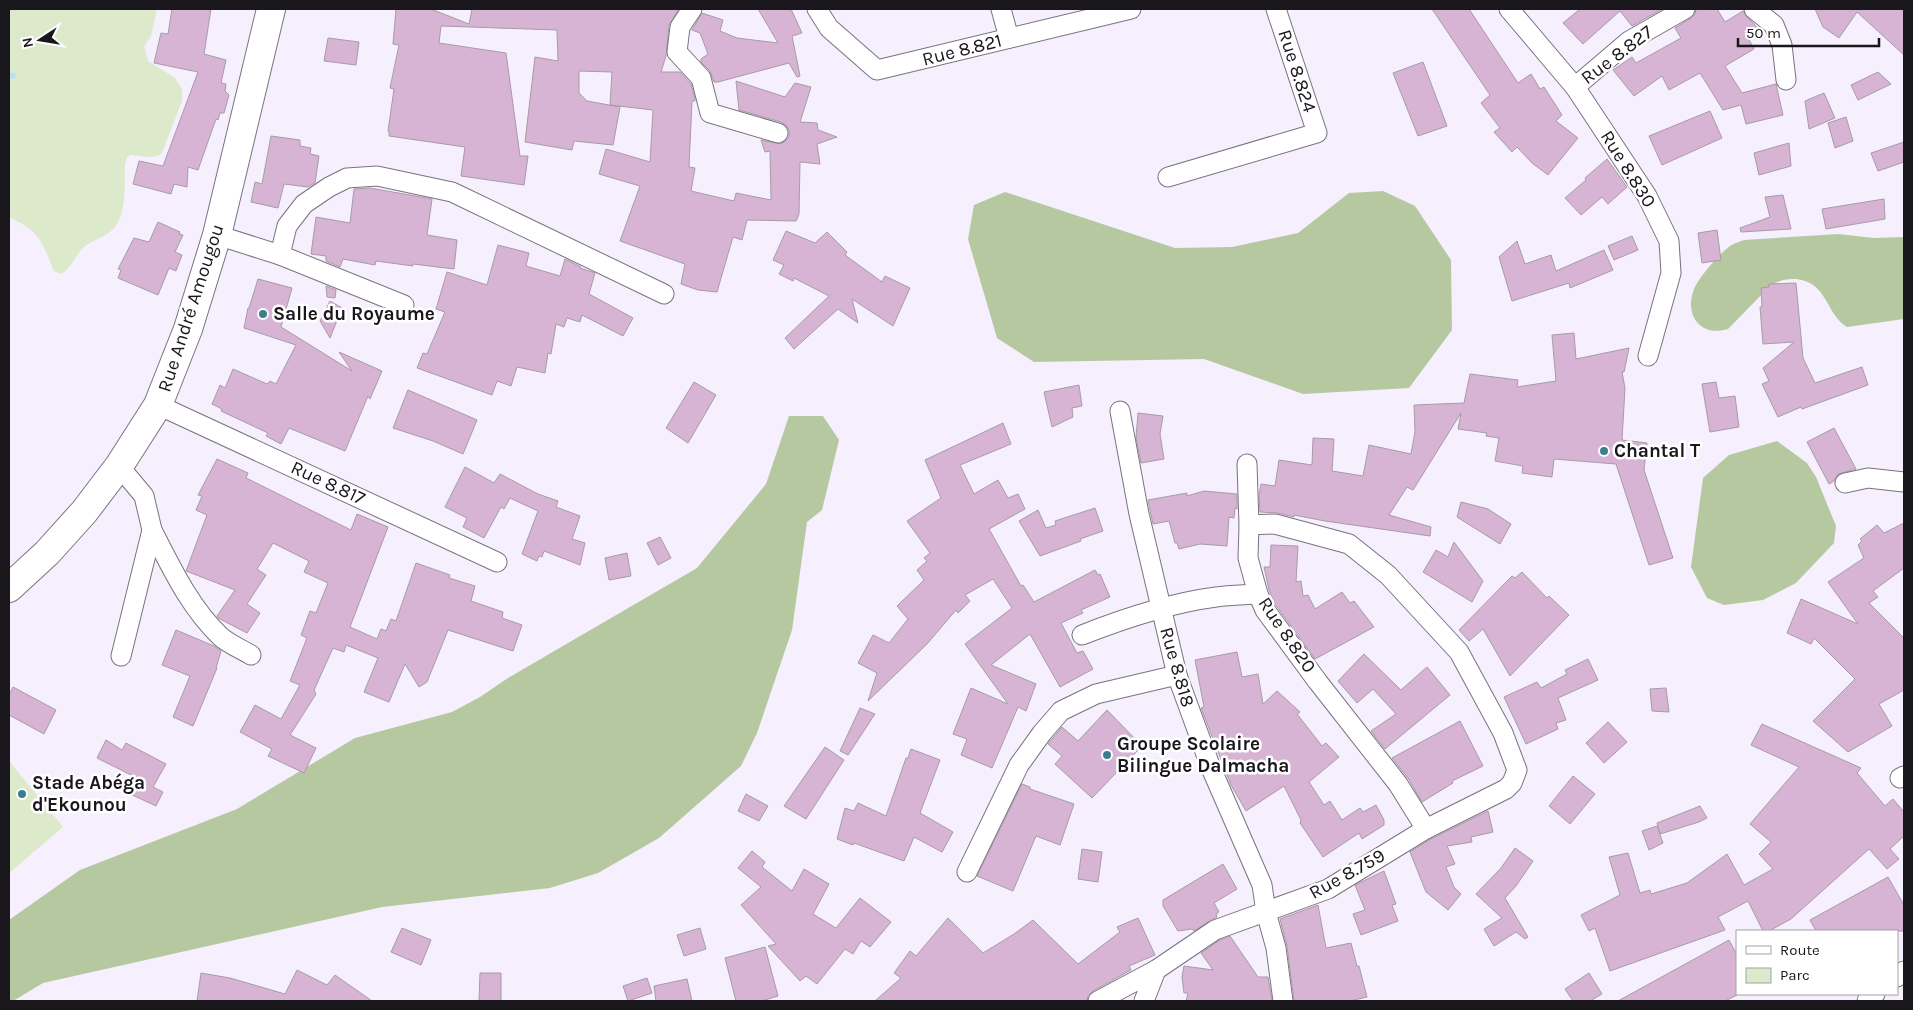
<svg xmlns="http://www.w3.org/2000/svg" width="1913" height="1010" font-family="Karla,sans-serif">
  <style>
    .green { fill: #dceacb }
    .forest { fill: #b6c8a0 }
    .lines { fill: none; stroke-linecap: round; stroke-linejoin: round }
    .stream { stroke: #b7e0fc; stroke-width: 5.5 }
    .building { fill: #d7b4d3; stroke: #a89ba6 }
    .street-casing { stroke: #79727f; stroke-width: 21 }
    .primary-casing { stroke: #79727f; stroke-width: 30 }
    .street { stroke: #fff; stroke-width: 19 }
    .primary { stroke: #fff; stroke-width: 28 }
    .poi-dot { fill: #3b7e8e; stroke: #fff; stroke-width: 2 }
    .labels { text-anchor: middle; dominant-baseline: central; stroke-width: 5; stroke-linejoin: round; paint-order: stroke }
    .street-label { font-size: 19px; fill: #19171c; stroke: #fff }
    .poi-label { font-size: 19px; font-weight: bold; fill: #19171c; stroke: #fff; text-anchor: start }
  </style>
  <rect width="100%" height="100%" fill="#f6effd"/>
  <!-- green -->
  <g class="green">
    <path d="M9,9H157L151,36L144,46L148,61L175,78L182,89V101L162,153C153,160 142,156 131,155L127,157L125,164C124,184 128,217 111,231C103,238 92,240 84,247C75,255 73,267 61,274L54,271C42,242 40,231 9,217Z"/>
    <path d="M9,761L63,827L9,873Z"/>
  </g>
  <!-- forest -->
  <g class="forest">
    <path d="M1383,191L1415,206L1451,260L1452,330L1409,388L1303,394L1204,359L1034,362L997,338L968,239L974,205L1005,192L1175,248L1232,247L1298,233L1349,193Z"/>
    <path d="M1838,234L1874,238L1904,237V319L1847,327C1826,315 1828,282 1796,279C1786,279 1779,280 1770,286L1728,329C1702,337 1685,317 1693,292C1696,280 1719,254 1730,246C1734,243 1740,242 1744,240Z"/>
    <path d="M789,416H823L839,440L822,510L807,522L792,630L757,733L741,766L659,838L598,873L550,888L382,907L43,983L13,1001H9V920L80,870L237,809L355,738L452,712L480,697L508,678L697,568L766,484Z"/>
    <path d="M1777,441L1807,463L1816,477L1836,526L1834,543L1796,583L1763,600L1724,605L1707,598L1691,567L1703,478L1729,455Z"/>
  </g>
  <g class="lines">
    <!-- stream -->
    <path class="stream" d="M9,75L13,76"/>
  </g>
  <!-- building -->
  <g class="building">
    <path d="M172,9H211L204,54L226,60L221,83L226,84L225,91L229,95L224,113H220L218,120L216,119L198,170L188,167L187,187L174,184L171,194L133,184L139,161L163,166L198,72L154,63L161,33L168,34Z"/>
    <path d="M396,9H431L469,24L472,9H679L669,25L666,56L661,72H680L691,84L695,99V101H692L689,167L695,168L691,191L734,201L736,193L771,200L770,151L765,152L761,140L781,144L789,137V130L786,125L781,122L739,110L736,81L785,97L795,83L811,87L800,122L817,123L818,130L837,137L817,144L820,164L800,162L799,214L796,221L747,220L742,240L733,237L717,292L698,290L681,284L685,264L620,241L640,186L599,174L606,149L650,162L653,110L610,105L612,72L579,71V93L587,101L620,107L613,145L574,141L572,150L525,142L535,57L558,61L557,30L441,26L439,43L506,53L520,156H528L524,185L461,176L465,147L389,136V131H388L394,89L390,88L399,45L393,44Z"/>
    <path d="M758,9H791L802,33L792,36L800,76L797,77L789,63L718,82H714L710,71L701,62V59L708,54L700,33L692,30L702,13L723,20L720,31L737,38L778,43Z"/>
    <path d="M1432,9H1469L1518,83L1531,74L1540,89L1544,87L1562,115L1556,121L1578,138L1548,175L1532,163L1517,147L1512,152L1494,132L1500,128L1481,103L1490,95Z"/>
    <path d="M1580,9H1662L1632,26L1620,11L1583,44L1563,23Z"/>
    <path d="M1696,9H1717L1725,22L1743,11L1747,17L1754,24L1758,29L1747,36L1754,49L1725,66L1742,93L1776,84L1783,115L1746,124L1741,105L1723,110L1700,73L1669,90L1662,76L1634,96L1613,70L1632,57L1636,63L1681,38L1675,28L1691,18L1695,14Z"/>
    <path d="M1815,9H1904V55L1857,12L1839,38L1823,27Z"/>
    <path d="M328,38L359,42L356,65L324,61Z"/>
    <path d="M1423,62L1447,126L1418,136L1393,73Z"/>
    <path d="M1878,72L1891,84L1858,100L1851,85Z"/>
    <path d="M1824,93L1835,118L1809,129L1805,101Z"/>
    <path d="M1710,111L1722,138L1662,165L1649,136Z"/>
    <path d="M1846,117L1853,141L1835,148L1828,123Z"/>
    <path d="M271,136L300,140V146L311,148L310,154L319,156L315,183L308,187L284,184L278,208L251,202L255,182L262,184Z"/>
    <path d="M1904,142V162L1878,171L1871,153Z"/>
    <path d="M1789,143L1791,166L1759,175L1754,153Z"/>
    <path d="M1607,159L1627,187L1608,204L1602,197L1581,215L1565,198L1586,180L1585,178Z"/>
    <path d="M370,188L432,199L427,235L457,240L454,269L413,264V266L376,261L375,265L343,259L340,267L326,261V256L311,254L316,217L350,223L354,189Z"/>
    <path d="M1783,195L1791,229L1741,232L1740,228L1770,217L1765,197Z"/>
    <path d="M1884,199L1885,219L1826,229L1822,209Z"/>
    <path d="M158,222L180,232L179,234L183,235L175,252L182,255L176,271L169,268L158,295L118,278L121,270L118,269L134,238L149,242Z"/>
    <path d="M1717,230L1721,260L1702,263L1698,233Z"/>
    <path d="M786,231L815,243L827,232L847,252L845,255L882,282L885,276L910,288L893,326L852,299L858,323L838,309L794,349L785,338L829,296L794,278L793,281L779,274L784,265L773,260Z"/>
    <path d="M1632,236L1638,250L1614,260L1608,246Z"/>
    <path d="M1517,241L1525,264L1551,255L1556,271L1604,250L1613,270L1570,288L1569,283L1512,301L1499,257Z"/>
    <path d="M498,245L529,253L526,266L560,276L565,259L581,267L580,268L595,273L589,294L633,318L623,336L582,315L580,322L567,318L564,327L556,324L551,354L548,353L545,373L517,367L511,386L497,381L492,395L417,368L423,353L427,354L445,312L436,309L447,272L487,285Z"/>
    <path d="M258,279L292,288L281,327L352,371L339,352L382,371L370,399L368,396L345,451L289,428L281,444L266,436L268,433L221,411L222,409L212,404L220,385L225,388L233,369L267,384L270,381L276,384L296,345L244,328L248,308H249Z"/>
    <path d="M1796,283L1803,358L1815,383L1862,367L1868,385L1802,409L1801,407L1778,417L1762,384L1769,381L1763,368L1794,342L1763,344L1760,307H1762L1761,288L1769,287V284Z"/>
    <path d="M326,286L336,290L335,298L327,297Z"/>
    <path d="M330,301L342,308L330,338L320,321Z"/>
    <path d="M1574,333L1576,359L1629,348L1624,372H1622L1625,388L1622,440L1647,443L1644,470L1673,558L1649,565L1616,464L1554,459L1552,477L1522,473L1523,466L1495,461L1499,438L1486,436L1487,433L1458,429L1461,413L1413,490L1407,487L1389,515L1431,527L1430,536L1325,521L1294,515V517L1278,513L1260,512L1259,496L1261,484L1275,486L1279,460L1312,465L1313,438L1334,439L1332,471L1363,476L1369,445L1411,454L1415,432L1414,405L1464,403L1470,374L1518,380L1517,387L1556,381L1552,335Z"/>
    <path d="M694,382L716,395L688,443L666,428Z"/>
    <path d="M1716,382L1719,398L1735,396L1739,427L1710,432L1702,384Z"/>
    <path d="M1079,385L1082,406L1072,408L1073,417L1052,427L1044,392Z"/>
    <path d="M408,390L477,420L463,454L433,441L393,428Z"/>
    <path d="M1138,413L1163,416L1160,434L1164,459L1141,463L1136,438Z"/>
    <path d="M1003,423L1011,444L960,465L974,494L998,480L1008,498L1018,494L1025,509L989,529L1021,586L1023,585L1034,602L1095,570L1098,575L1100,574L1110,597L1081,610L1083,613L1061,623L1077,653L1083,651L1093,669L1060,687L1030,634L991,665L1036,684L1026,711L1018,707L992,768L961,755L967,739L953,734L971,688L1008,704L965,644L1012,608L993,579L965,595L970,601L958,613L956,610L927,644L868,701L877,673L858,663L873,635L889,643L908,619L897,606L924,580L917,570L927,561L924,558L930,553L907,521L941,498L925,460Z"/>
    <path d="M1834,428L1856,469L1838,474L1834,481L1829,484L1807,442Z"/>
    <path d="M217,459L248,473L246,478L351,530L357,514L388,527L350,627L377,639L381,629L386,631L391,619L396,621L416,563L450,575L449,578L475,586L471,601L503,612L502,618L522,625L513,651L448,630L427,682L419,687L405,664L389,702L364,692L378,658L346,645L344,652L333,648L314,690L316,694L290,735L316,748L304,773L268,756L272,749L240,732L255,705L281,719L300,685L290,681L307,638L301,635L310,611L316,613L328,583L304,572L309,561L273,543L257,569L266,575L247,604L260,613L247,633L218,618L217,616L235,590L186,571L207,515L196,510L202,496L198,495Z"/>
    <path d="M465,467L494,483L500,474L538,494L558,501L556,507L580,516L572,539L585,543L580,565L544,551L542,557L539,556L537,561L522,554L538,511L510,498L504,509L501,507L484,538L463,527L467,518L445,507Z"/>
    <path d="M1204,491L1237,494V509L1235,508L1234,518L1229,517L1227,546L1200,544L1179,549L1177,543H1175L1169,521L1153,524L1148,500L1187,493V496Z"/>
    <path d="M1461,502L1488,509L1511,524L1500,544L1457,517Z"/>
    <path d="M1095,508L1103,531L1080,539L1081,541L1040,556L1019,521L1038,510L1046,528L1056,525L1055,521Z"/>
    <path d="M1904,523V568L1873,591L1878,597L1869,603L1904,638V690L1879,704L1892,726L1848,752L1813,721L1855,679L1814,638L1811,644L1787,633L1801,599L1858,624L1828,582L1864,558L1858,545L1862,541L1860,539L1877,525L1884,533Z"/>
    <path d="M660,537L671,558L658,565L647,543Z"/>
    <path d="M1454,542L1483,581L1472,602L1423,572L1436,550L1448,557Z"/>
    <path d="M1271,545L1298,546L1296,582L1301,581L1303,596L1308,595L1315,609L1342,592L1350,603L1354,601L1374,627L1315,659L1275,604L1269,590L1264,567H1270Z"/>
    <path d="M627,553L631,576L609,580L605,558Z"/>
    <path d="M1522,572L1547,598L1549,596L1569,615L1510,676L1483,629L1469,641L1459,630L1512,576L1515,578Z"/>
    <path d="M176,630L214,646L221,651L216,668H217L193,726L173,717L190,676L162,665Z"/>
    <path d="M1237,652L1242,677L1258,674L1263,704L1277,691L1300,712L1297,714L1322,746L1326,743L1339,757L1309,782L1324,805L1330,801L1342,820L1360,808L1363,812L1376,805L1384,820V825L1362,839L1359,833L1323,857L1300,823L1301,820L1284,786L1246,811L1231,785L1201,708L1204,707L1195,660Z"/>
    <path d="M1364,654L1401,690L1427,667L1450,695L1385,749L1371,731L1396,714L1373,689L1357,703L1338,681Z"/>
    <path d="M1588,659L1598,680L1558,698L1566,720L1556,723L1558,729L1526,744L1504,697L1537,682L1541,688L1567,674L1565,670Z"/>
    <path d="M13,687L56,710L44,734L9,715V695Z"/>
    <path d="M1666,688L1669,712L1652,711L1650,689Z"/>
    <path d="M860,708L875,714L848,755L840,751Z"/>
    <path d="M1107,710L1142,746L1092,798L1055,764L1062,756L1048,744L1062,727L1078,741Z"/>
    <path d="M1460,721L1483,766L1452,781L1453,783L1422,802L1408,778L1392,758Z"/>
    <path d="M1608,722L1627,742L1604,763L1586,743Z"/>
    <path d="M1762,724L1861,768L1857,773L1885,806L1893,799L1904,812V836L1890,849L1899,859L1887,869L1869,849L1791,919L1769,931H1763L1748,901L1718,917L1725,930L1610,971L1595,928L1589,931L1581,915L1620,895L1609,857L1628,853L1640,893L1650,890L1651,894L1687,883L1727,854L1744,885L1773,869L1759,854L1771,842L1750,824L1799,767L1751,745Z"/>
    <path d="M106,740L122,750L126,743L166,764L153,787L163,792L156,806L128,793L135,777L97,758Z"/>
    <path d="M825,747L844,760L806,819L784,806Z"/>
    <path d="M911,749L940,760L920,813L953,832L942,852L914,837L904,861L854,843L853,845L837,839L845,808L854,811L858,803L886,816L906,758H908Z"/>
    <path d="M1573,776L1595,794L1570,824L1549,806Z"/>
    <path d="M1022,784L1030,787V789L1074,804L1060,845L1036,836L1013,891L977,876Z"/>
    <path d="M746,794L768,806L759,821L738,811Z"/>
    <path d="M1700,806L1707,818L1699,822L1660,834L1657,823Z"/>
    <path d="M1488,811L1493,832L1471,837L1472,842L1447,846L1455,864L1446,867L1454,887L1461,894L1448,910L1426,892L1410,852L1431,839Z"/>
    <path d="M1657,826L1663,843L1649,850L1642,831Z"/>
    <path d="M1515,848L1533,861L1516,886L1505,898L1528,937L1525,939L1516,932L1494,946L1484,929L1502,918L1476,894L1501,868Z"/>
    <path d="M1082,849L1102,852L1098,882L1078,879Z"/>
    <path d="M752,851L765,862L762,867L792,891L804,869L829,884L813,914L836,928L860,898L891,922L870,947L861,941L853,954L845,949L817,984L806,976L800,981L768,946L776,944L741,905L761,887L738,868Z"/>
    <path d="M1223,864L1237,889L1214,903L1219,912L1216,914L1217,917L1194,931L1192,929L1178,931L1163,906V900Z"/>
    <path d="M1384,871L1396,904L1392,905L1398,921L1361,935L1353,914L1365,910L1355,885Z"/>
    <path d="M1888,877L1904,905V931H1816L1810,920Z"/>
    <path d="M1318,905L1326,948L1351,943L1357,966H1359L1367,997L1350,1001H1294L1287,946L1280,919Z"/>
    <path d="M948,918L983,953L1014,934L1033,920L1078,964L1120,932L1117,927L1138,918L1155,955L1129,966L1131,970L1093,991L1088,996L1087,1001H875L901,978L894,973L910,951L916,956Z"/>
    <path d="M402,928L431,940L421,965L391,952Z"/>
    <path d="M700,928L706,949L684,956L677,935Z"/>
    <path d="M1230,936L1258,977H1268L1272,1001H1186L1188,993H1184L1182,977L1184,966L1213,970L1201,953L1220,940Z"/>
    <path d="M1729,940L1737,955V995L1725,1001H1618Z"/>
    <path d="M765,947L778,996L762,1001H736L725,958Z"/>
    <path d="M297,970L327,985L335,975L372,1001H197L201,973L230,978L285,994Z"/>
    <path d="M480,973H501V1001H479Z"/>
    <path d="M1589,973L1602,994L1590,1001H1573L1565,989Z"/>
    <path d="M647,978L652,993L628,1001L623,986Z"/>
    <path d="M687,979L692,1001H656L654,986Z"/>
  </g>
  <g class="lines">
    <defs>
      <g id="street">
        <path d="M692,9L680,27L677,52L701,78L710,113L778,133"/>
        <path d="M817,9L829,28L877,70L1131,9"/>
        <path d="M1001,9L1009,38"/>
        <path d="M1509,9L1575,87L1647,196L1669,241L1671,273L1648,356"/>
        <path d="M1754,9L1774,25L1782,45L1786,80"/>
        <path d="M1575,87L1629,41L1685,9"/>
        <path d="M1168,177L1317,133L1276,9"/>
        <path d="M217,235L280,255L404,305"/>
        <path d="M280,255L287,226L304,204L329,187L347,178L377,176L452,192L664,294"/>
        <path d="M158,405L497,562"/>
        <path d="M1120,411L1139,514L1177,675L1211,768L1262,885L1266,912L1276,948L1283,1001"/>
        <path d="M1247,464L1249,525L1248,558L1258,594L1265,610L1318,682L1398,784L1426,829"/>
        <path d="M119,466L144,496L152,530L121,656"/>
        <path d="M1845,483L1868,478L1904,482"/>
        <path d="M152,530C171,567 190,608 221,637C229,644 241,649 251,655"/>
        <path d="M1082,635C1125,618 1170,603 1216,597C1230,595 1244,595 1258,594"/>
        <path d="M1900,778L1904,776"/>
        <path d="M967,872L1019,765L1042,733L1061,711L1096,694L1177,675"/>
        <path d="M1897,977L1904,971"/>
        <path d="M1098,1001L1156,970"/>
        <path d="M1144,1001L1156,970L1215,930L1328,889L1426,829L1506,789L1512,783L1517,770L1503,733L1459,652L1388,575L1349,544L1275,524L1249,525"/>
        <path d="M1867,1001L1875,994"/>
      </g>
      <path id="primary" d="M9,588L47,553L84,512L119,466L158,405L188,329L217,235L271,9"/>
    </defs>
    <!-- street casing -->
    <use href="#street" class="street-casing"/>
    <!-- primary casing -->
    <use href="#primary" class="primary-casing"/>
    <!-- street -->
    <use href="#street" class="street"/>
    <!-- primary -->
    <use href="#primary" class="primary"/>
  </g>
  <!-- markers -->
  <g class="poi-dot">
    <circle cx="263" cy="314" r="5"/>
    <circle cx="1604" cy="451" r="5"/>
    <circle cx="1107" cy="755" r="5"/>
    <circle cx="22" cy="794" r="5"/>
  </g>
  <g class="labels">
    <!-- street labels -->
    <g class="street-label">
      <text transform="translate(962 50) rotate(-14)">Rue 8.821</text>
      <text transform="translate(1617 55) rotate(-37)">Rue 8.827</text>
      <text transform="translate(1297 71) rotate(72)">Rue 8.824</text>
      <text transform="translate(1628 169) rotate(58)">Rue 8.830</text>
      <text transform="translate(191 308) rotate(-72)">Rue André Amougou</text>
      <text transform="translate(328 483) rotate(25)">Rue 8.817</text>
      <text transform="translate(1287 635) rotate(56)">Rue 8.820</text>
      <text transform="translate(1177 667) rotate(74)">Rue 8.818</text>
      <text transform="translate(1347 874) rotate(-29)">Rue 8.759</text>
    </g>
    <!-- poi labels -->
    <g class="poi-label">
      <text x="273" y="314">Salle du Royaume</text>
      <text x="1614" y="451">Chantal T</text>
      <text x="1117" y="744">Groupe Scolaire<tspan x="1117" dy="22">Bilingue Dalmacha</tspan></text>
      <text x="32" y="783">Stade Abéga<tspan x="32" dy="22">d'Ekounou</tspan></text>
    </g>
  </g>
  <!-- border -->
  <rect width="1913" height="1010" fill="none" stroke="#19171c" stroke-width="20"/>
  <!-- legend -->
  <rect x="1736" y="930" width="162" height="65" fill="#ffffff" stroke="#a3a2a4"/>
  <rect x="1746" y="946" width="25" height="8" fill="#ffffff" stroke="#a3a2a4"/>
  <text x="1780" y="955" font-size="15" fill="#19171c">Route</text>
  <rect x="1746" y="968" width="25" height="15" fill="#dceacb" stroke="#a3a2a4"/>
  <text x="1780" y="980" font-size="15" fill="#19171c">Parc</text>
  <!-- north arrow -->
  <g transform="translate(40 40) rotate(258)" stroke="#ffffff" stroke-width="4" paint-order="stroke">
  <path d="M0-4L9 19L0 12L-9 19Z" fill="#19171c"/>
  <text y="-8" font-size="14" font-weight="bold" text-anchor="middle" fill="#19171c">N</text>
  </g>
  <!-- scale -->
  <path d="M1738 38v8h141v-8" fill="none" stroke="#19171c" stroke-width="2.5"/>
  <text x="1746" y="38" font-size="15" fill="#19171c" stroke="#ffffff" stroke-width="4" paint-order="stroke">50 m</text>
</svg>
